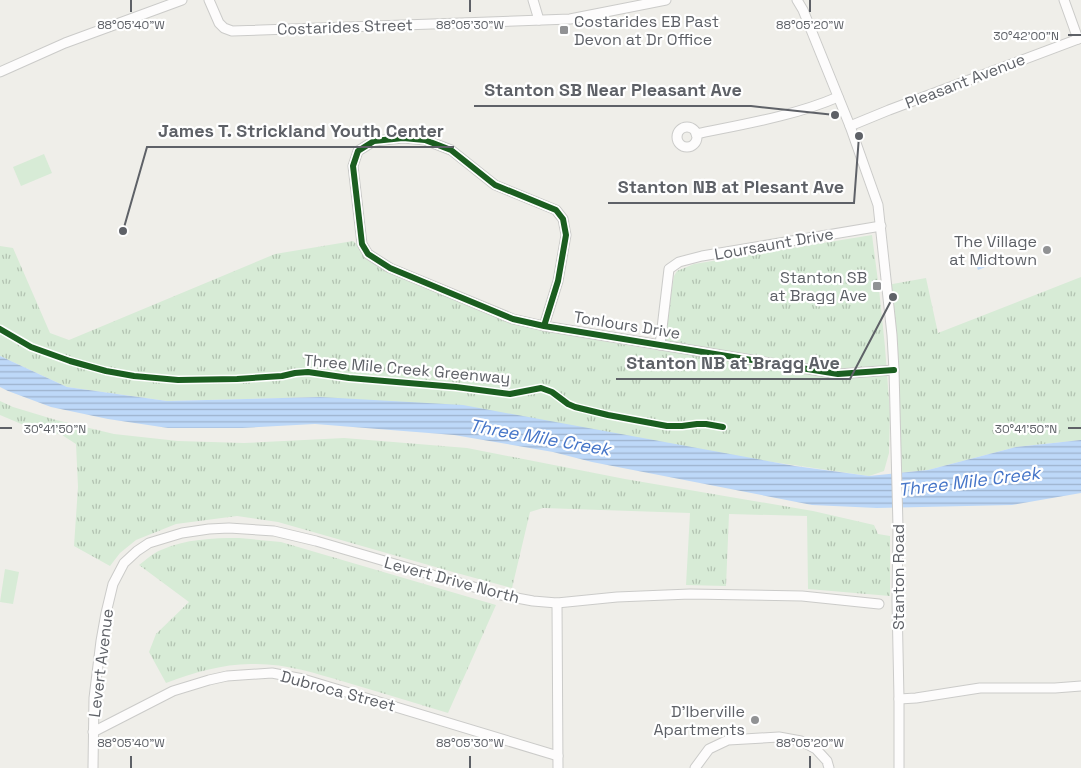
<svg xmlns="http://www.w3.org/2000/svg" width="1081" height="768" font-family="'Space Grotesk',sans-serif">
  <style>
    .grass { fill: url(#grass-tufts) }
    .garden { fill: #d7ebd6 }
    .water { fill: url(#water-rules) }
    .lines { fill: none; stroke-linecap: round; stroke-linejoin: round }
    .minor-casing { stroke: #cbcbc9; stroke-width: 11 }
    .minor { stroke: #fdfcfc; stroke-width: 9 }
    .cycleway-casing { stroke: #fff; stroke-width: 9 }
    .cycleway { stroke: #1b5e20; stroke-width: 6 }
    .ticks { fill: none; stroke: #5e6167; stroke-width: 2 }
    .poi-dot { fill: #919294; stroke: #fff; stroke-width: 2 }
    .labels { text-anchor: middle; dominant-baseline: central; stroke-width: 4.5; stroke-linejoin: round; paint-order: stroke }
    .poi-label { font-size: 16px; fill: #5e6167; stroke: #fff; text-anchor: end }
    .street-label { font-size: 16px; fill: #5e6167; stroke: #fff }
    .water-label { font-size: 18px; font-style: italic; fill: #4575c8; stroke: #fff }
    .ticks-label { font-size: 12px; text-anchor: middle; fill: #5e6167; stroke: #fff; stroke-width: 4.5; stroke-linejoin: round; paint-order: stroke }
    .leader { fill: none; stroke: #5e6167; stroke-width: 2 }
    .callout-dot { fill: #5e6167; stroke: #fff; stroke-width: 2 }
    .callout-label { font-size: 18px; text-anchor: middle; font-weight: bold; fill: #5e6167; stroke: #fff; stroke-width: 4.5; stroke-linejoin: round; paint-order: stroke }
  </style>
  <defs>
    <pattern id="grass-tufts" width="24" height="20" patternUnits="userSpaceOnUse" patternTransform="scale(1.25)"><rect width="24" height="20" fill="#d7ebd6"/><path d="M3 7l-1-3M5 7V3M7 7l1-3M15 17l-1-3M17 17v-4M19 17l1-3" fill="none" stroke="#b2c2b1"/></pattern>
    <pattern id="water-rules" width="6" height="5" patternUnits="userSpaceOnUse" patternTransform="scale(1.25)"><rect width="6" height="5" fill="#bdd8f8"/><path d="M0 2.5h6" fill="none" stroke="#9db3cd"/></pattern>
  </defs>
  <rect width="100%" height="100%" fill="#efeee9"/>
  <!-- grass -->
  <g class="grass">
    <path d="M872,235L879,289L885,347L890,414L889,453L884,471L869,476L320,397L167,401L67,387L0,356V246L13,248L50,333L69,340L275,254L353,241L384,270L517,324L538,330L662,351L674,276L677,271L694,264Z"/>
    <path d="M1081,277V440L1016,447L928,470L897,473L887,285L926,278L938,333Z"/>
    <path d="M0,401L13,407L56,420L114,434L178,441L244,443L344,438L467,448L625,479L813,511L874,525L878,534L890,536V596L808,589L807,516L729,514L726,586L686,585L690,513L543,508L530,512L512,588L453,572L278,522L237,516L176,524L136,540L120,553L110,566L74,546L78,487L76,444L62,435L26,426L0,415Z"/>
    <path d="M239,538L281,542L496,605L448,713C414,703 380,692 345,682C315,673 284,663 251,664C222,664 193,673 166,683L149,652L156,634L189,602L139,565C146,560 153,553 161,550C186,539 212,538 239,538Z"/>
  </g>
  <!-- garden -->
  <g class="garden">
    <path d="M44,154L52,173L21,186L13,167Z"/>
    <path d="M5,569L19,572L13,604L0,602Z"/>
  </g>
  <!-- water -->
  <g class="water">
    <path d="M993,256L995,261L989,263L990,265L978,270L975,262L978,260V258L982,257L983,259L987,257L988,258Z"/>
    <path d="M0,356L67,387L167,401L320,397L463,405L795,466L869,476L928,470L1016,447L1081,440V493L1012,505L877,508L812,505L592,462L553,452L454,435L315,424L242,428H168L108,419L51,407L8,391L0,387Z"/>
  </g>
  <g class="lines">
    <defs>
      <g id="minor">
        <path d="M209,0L219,23L224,28L232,31L570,19L666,0"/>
        <path d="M533,0L539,20"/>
        <path d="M797,0L803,10L850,126L878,205L892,335L894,370L898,527L897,601L899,699V768"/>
        <path d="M1064,0L1078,39"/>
        <path d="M0,72L65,43L182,0"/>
        <path d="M850,126L889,110L1081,38"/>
        <circle cx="687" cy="137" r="10"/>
        <path d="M696,134C744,124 794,116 838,97"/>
        <path d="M544,326L558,281L566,235L563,219L556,210L495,185L451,150L425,140L403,138L374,141L358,151L353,166L362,244L368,254L390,268L513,319L544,326L838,374L894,370"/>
        <path d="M660,345L669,269L679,262L702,256L881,226"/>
        <path d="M557,603L558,768"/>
        <path d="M899,699L916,698L980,688H1055L1081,686"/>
        <path d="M93,732L173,691L209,680L227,676L272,673L303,679L558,756"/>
        <path d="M93,768L94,698L101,641L106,613L113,584L124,563L137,551L149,543L182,533L209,529L229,528L274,531L316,541L501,595L533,601L557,603L617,597L690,594L802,596L879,604"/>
        <path d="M695,768L709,749L728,740L779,737L801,741L816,749L827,761L829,768"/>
      </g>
    </defs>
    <!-- minor casing -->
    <use href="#minor" class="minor-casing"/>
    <!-- minor -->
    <use href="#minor" class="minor"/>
    <defs>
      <g id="cycleway">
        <path d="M544,326L558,281L566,235L563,219L556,210L495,185L451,150L425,140L403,138L374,141L358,151L353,166L362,244L368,254L390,268L513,319L544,326L838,374L894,370"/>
        <path d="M0,329L31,347L70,361L106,371L134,376L178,380L237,379L282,376L295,373L308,372L349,378L456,387L510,394L541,388L552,392L568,404L575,407L608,415L667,426H682L697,424H706L723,427"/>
      </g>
    </defs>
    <!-- cycleway casing -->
    <use href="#cycleway" class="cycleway-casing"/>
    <!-- cycleway -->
    <use href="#cycleway" class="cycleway"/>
  </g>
  <!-- ticks -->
  <path class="ticks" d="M131,0V12M470,0V12M810,0V12M1068,35H1081M0,428H12M1068,428H1081M131,756V768M470,756V768M810,756V768"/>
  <!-- markers -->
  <g class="poi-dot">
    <rect x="559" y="25" width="10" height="10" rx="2.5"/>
    <circle cx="1047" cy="250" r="5"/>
    <rect x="872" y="281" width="10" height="10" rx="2.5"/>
    <circle cx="755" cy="720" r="5"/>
  </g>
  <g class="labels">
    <!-- poi labels -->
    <g class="poi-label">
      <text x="574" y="21" text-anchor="start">Costarides EB Past<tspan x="574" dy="18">Devon at Dr Office</tspan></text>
      <text x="1037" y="241">The Village<tspan x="1037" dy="18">at Midtown</tspan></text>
      <text x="867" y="277">Stanton SB<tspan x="867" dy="18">at Bragg Ave</tspan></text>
      <text x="745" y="711">D'Iberville<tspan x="745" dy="18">Apartments</tspan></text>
    </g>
    <!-- street labels -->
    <g class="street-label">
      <text transform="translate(345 27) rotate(-2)">Costarides Street</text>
      <text transform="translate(965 81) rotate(-21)">Pleasant Avenue</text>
      <text transform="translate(774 244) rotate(-10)">Loursaunt Drive</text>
      <text transform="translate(627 325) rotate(9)">Tonlours Drive</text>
      <text transform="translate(407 369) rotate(5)">Three Mile Creek Greenway</text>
      <text transform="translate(898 577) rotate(-90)">Stanton Road</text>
      <text transform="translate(452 580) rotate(15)">Levert Drive North</text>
      <text transform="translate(101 663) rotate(-83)">Levert Avenue</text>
      <text transform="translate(338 691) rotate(15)">Dubroca Street</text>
    </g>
    <!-- water labels -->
    <g class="water-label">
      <text transform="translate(540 437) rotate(10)">Three Mile Creek</text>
      <text transform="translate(969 481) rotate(-7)">Three Mile Creek</text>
    </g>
  </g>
  <g class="ticks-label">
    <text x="131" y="29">88°05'40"W</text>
    <text x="470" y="29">88°05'30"W</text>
    <text x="810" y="29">88°05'20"W</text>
    <text x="1026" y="40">30°42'00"N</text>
    <text x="55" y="433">30°41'50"N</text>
    <text x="1026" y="433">30°41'50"N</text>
    <text x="131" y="747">88°05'40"W</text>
    <text x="470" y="747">88°05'30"W</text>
    <text x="810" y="747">88°05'20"W</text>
  </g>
  <!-- callouts -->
  <path class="leader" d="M835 115L751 106H474M123 231L147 147H454M859 136L854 203H608M893 297L850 379H616"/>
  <g class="callout-dot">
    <circle cx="835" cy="115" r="5"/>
    <circle cx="123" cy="231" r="5"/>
    <circle cx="859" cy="136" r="5"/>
    <circle cx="893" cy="297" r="5"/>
  </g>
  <g class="callout-label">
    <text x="613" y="96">Stanton SB Near Pleasant Ave</text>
    <text x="301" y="137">James T. Strickland Youth Center</text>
    <text x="731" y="193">Stanton NB at Plesant Ave</text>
    <text x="733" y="369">Stanton NB at Bragg Ave</text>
  </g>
</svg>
